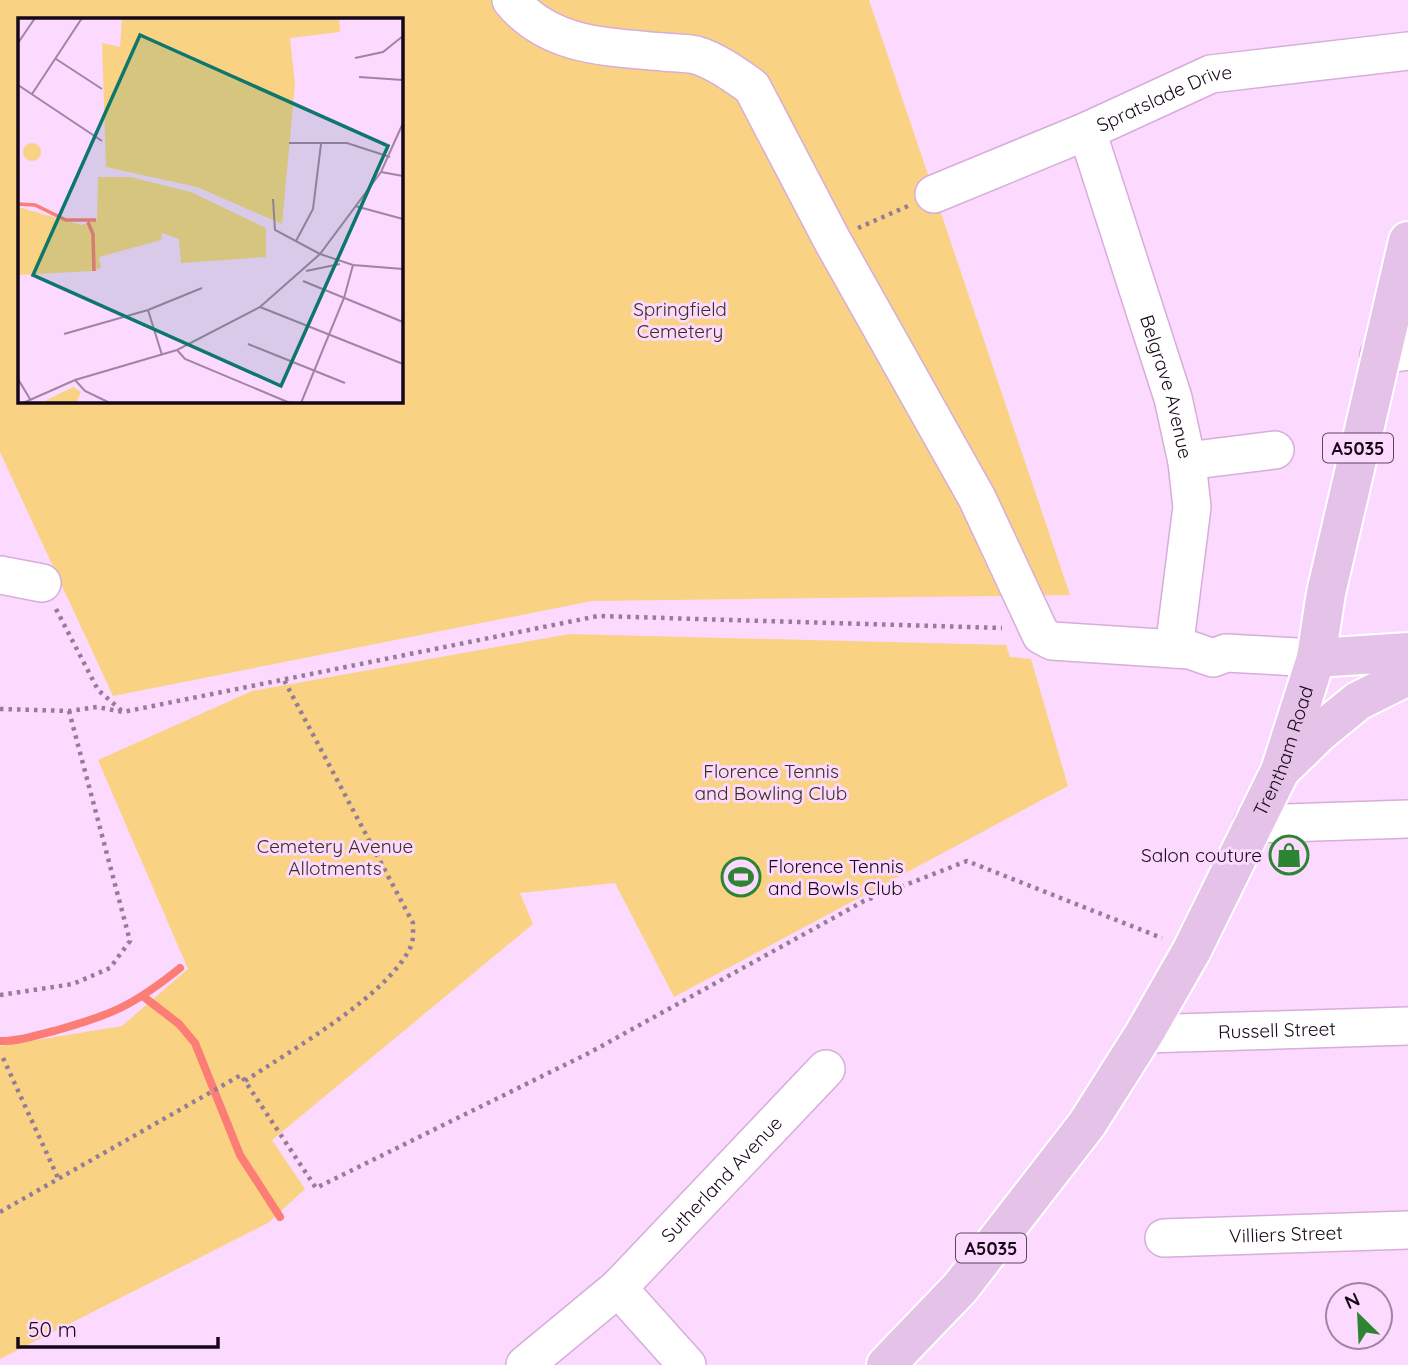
<svg xmlns="http://www.w3.org/2000/svg" width="1408" height="1365" font-family="Quicksand,sans-serif">
  <style>
    .green { fill: #f9d383; fill-rule: evenodd }
    .lines { fill: none; stroke-linecap: round; stroke-linejoin: round }
    .stream { stroke: #fc7c76; stroke-width: 8 }
    .minor-casing { stroke: #d7adda; stroke-width: 40 }
    .major-casing { stroke: #fff; stroke-width: 42 }
    .path { stroke: #957c97; stroke-width: 4.5; stroke-dasharray: 3.5 5; stroke-linecap: butt }
    .minor { stroke: #fff; stroke-width: 37 }
    .major { stroke: #e5c2e8; stroke-width: 38 }
    .labels { text-anchor: middle; dominant-baseline: central; stroke-width: 6; stroke-linejoin: round; paint-order: stroke }
    .shield { fill: #fcd9fe; stroke: #5b475c; stroke-width: 2 }
    .shield-label { font-size: 18px; font-weight: bold; fill: #160817 }
    .street-label { font-size: 19px; fill: #160817; stroke: #fcd9fe }
    .park-label { font-size: 19px; fill: #392f1a; stroke: #fcd9fe }
    .poi-label { font-size: 19px; fill: #160817; stroke: #fcd9fe; text-anchor: end }
    .inset-river { fill: none; stroke: #fc7c76; stroke-width: 3.5 }
    .inset-road { fill: none; stroke: #a085a2; stroke-width: 2 }
    .view { fill: #0f766e; fill-opacity: 0.15; stroke: #0f766e; stroke-width: 3.5 }
    .inset-edge { fill: none; stroke: #160817; stroke-width: 3.5 }
  </style>
  <rect width="100%" height="100%" fill="#fcd9fe"/>
  <!-- green -->
  <g class="green">
    <path d="M0,0H869L1070,595L592,601L113,696L0,452ZM19,19H401V401H19Z"/>
    <path d="M569,634L1006,645L1010,657L1031,659L1068,786L674,997L615,883L520,893L533,924L272,1140L305,1189L268,1223L0,1359V1046L122,1026L188,969L98,760L252,691Z"/>
  </g>
  <g class="lines">
    <!-- stream -->
    <g class="stream">
      <path d="M144,997L179,1024L195,1043L240,1155L280,1217"/>
      <path d="M0,1041C17,1042 37,1035 54,1031C111,1015 133,1006 180,968"/>
    </g>
    <defs>
      <g id="minor">
        <path d="M511,0C549,47 608,47 663,52C674,53 686,53 696,55C716,61 735,75 752,87L832,240L977,498L1041,635L1052,641L1190,650L1213,658L1226,653L1316,658"/>
        <path id="s1" d="M1087,131L1173,398L1187,462L1192,507L1174,649"/>
        <path id="s2" d="M934,194L1087,131L1211,74L1408,51"/>
        <path d="M1379,355L1408,351"/>
        <path d="M1187,461L1275,450"/>
        <path d="M0,575L42,583"/>
        <path d="M1252,824L1408,819"/>
        <path id="s3" d="M1144,1034L1408,1026"/>
        <path id="s4" d="M1164,1238L1408,1230"/>
        <path d="M618,1288L687,1365"/>
        <path id="s5" d="M525,1365L618,1288L826,1069"/>
      </g>
      <g id="major">
        <path d="M1316,658L1408,652"/>
        <path d="M1284,767L1320,732L1358,701L1408,676"/>
        <path id="s6" d="M886,1365L960,1288L1087,1124L1144,1034L1192,950L1280,771L1316,658L1326,593L1408,241"/>
      </g>
    </defs>
    <!-- minor casing -->
    <use href="#minor" class="minor-casing"/>
    <!-- major casing -->
    <use href="#major" class="major-casing"/>
    <!-- path -->
    <g class="path">
      <path d="M858,228L908,206"/>
      <path d="M56,609L98,690L123,712"/>
      <path d="M0,709L69,711L97,707L123,712L598,616L1002,628"/>
      <path d="M0,995L73,984L110,968L130,941L69,711"/>
      <path d="M3,1058L59,1180"/>
      <path d="M245,1081C291,1050 384,998 409,950C414,942 413,932 413,923L284,680"/>
      <path d="M0,1212L241,1075L316,1188L589,1053L864,901L967,861L1162,938"/>
    </g>
    <!-- minor -->
    <use href="#minor" class="minor"/>
    <!-- major -->
    <use href="#major" class="major"/>
  </g>
  <!-- icons -->
  <defs>
    <symbol id="shop-ring" viewBox="-11 -11 22 22"><circle r="9.5" fill="#fcd9fe" stroke="#2d8534" stroke-width="1.5"/><path d="M-5-2.5h2.3a2.7 3.5 0 0 1 5.4 0H5L5.5 6h-11ZM-1.5-2.5h3a1.5 2.3 0 0 0-3 0Z" fill="#2d8534"/></symbol>
    <symbol id="stadium-ring" viewBox="-11 -11 22 22"><circle r="9.5" fill="#fcd9fe" stroke="#2d8534" stroke-width="1.5"/><path d="M0-5a6.5 5 0 1 0 0 10a6.5 5 0 1 0 0-10ZM-3.5-1.8h7v3.6h-7Z" fill="#2d8534"/></symbol>
  </defs>
  <g fill-rule="evenodd">
    <use href="#shop-ring" x="1267" y="833" width="44" height="44"/>
    <use href="#stadium-ring" x="719" y="855" width="44" height="44"/>
  </g>
  <g class="labels">
    <!-- shield labels -->
    <g class="shield">
      <rect x="1323" y="433.5" width="70" height="29" rx="5"/>
      <rect x="956" y="1233.5" width="70" height="29" rx="5"/>
    </g>
    <g class="shield-label">
      <text x="1358" y="448">A5035</text>
      <text x="991" y="1248">A5035</text>
    </g>
    <!-- street labels -->
    <g class="street-label">
      <text stroke="none"><textPath href="#s2" startOffset="250">Spratslade Drive</textPath></text>
      <text stroke="none"><textPath href="#s1" startOffset="268">Belgrave Avenue</textPath></text>
      <text stroke="none"><textPath href="#s6" startOffset="737">Trentham Road</textPath></text>
      <text stroke="none"><textPath href="#s3" startOffset="133">Russell Street</textPath></text>
      <text stroke="none"><textPath href="#s5" startOffset="271">Sutherland Avenue</textPath></text>
      <text stroke="none"><textPath href="#s4" startOffset="122">Villiers Street</textPath></text>
    </g>
    <!-- park labels -->
    <g class="park-label">
      <text x="680" y="309">Springfield<tspan x="680" dy="22">Cemetery</tspan></text>
      <text x="771" y="771">Florence Tennis<tspan x="771" dy="22">and Bowling Club</tspan></text>
      <text x="335" y="846">Cemetery Avenue<tspan x="335" dy="22">Allotments</tspan></text>
    </g>
    <!-- poi labels -->
    <g class="poi-label">
      <text x="1262" y="855">Salon couture</text>
      <text x="768" y="866" text-anchor="start">Florence Tennis<tspan x="768" dy="22">and Bowls Club</tspan></text>
    </g>
  </g>
  <!-- overview -->
  <g transform="translate(18 18)">
    <rect width="385" height="385" fill="#fcd9fe"/>
    <path d="M104,0H321L322,14L272,20L277,66L264,206L179,169L88,149L84,25L102,29ZM5 134a9 9 0 1 1 18 0a9 9 0 1 1-18 0ZM80,159H112L173,174L248,210V239L163,245L161,221L144,215L143,222L81,239L83,250L74,253L0,257V189L63,207L79,202ZM55,369L63,374L58,385H23Z" fill="#f9d383"/>
    <path class="inset-river" d="M0,186L17,187L48,202H78M70,204L75,216L76,253"/>
    <path class="inset-road" d="M0,25L17,0M337,40L365,34L385,18M38,41L84,71M341,59L385,62M0,67L84,123M14,76L64,0M271,125H329L372,139M363,154L385,158M255,181L257,212L302,236M337,188L385,201M278,223L295,191L303,126M302,236L335,247L385,251M288,253L322,246M285,263L385,304M242,289L385,346M130,292L144,337M46,316L130,292L184,270M230,326L327,365M159,332L167,341L272,385M0,361L12,381M57,362L67,373L92,385M5,385L57,362L159,332L242,289L302,236L363,154L385,105M283,385L326,280L335,247"/>
    <path class="view" d="M122,17L370,128L263,368L15,257Z"/>
    <rect width="385" height="385" class="inset-edge"/>
  </g>
  <!-- north arrow -->
  <g transform="translate(1359 1316) rotate(336)"><circle r="33" fill="#fcd9fe" stroke="#a085a2" stroke-width="2"/>
  <path d="M0-5L12 26L0 18L-12 26Z" fill="#2d8534"/>
  <text y="-10" font-size="19" font-weight="bold" text-anchor="middle" fill="#160817">N</text>
  </g>
  <!-- scale -->
  <path d="M18 1337v10h200v-10" fill="none" stroke="#160817" stroke-width="3.5"/>
  <text x="28" y="1337" font-size="21" fill="#160817" stroke="#fcd9fe" stroke-width="5" paint-order="stroke">50 m</text>
</svg>
